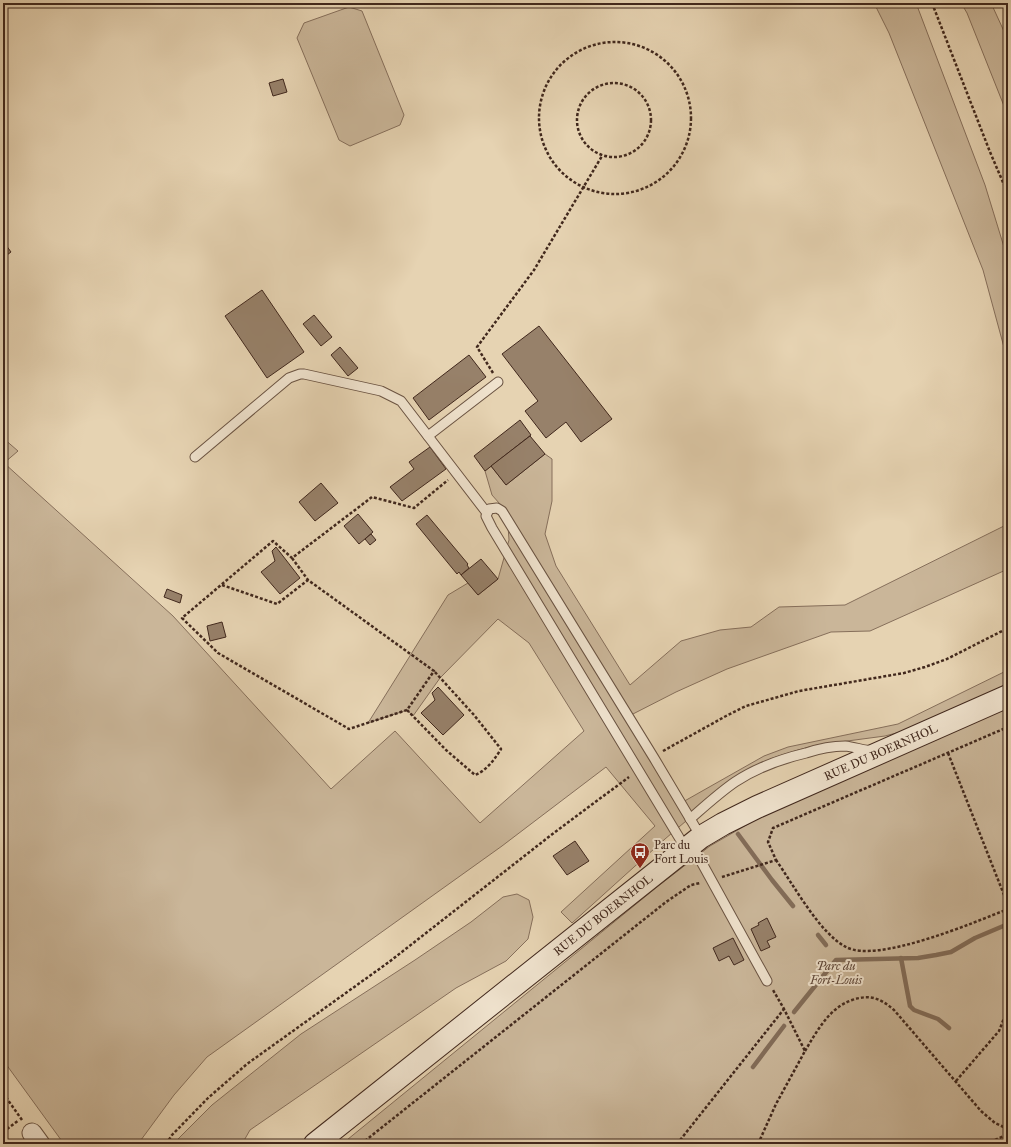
<svg xmlns="http://www.w3.org/2000/svg" width="1011" height="1147" font-family="'IM FELL Great Primer',serif">
  <style>
    .green { fill: #cab699; stroke: #866f5b }
    .lines { fill: none; stroke-linecap: round; stroke-linejoin: round }
    .stream { stroke: #826c58; stroke-width: 4.5 }
    .building { fill: #97816a; stroke: #41281d }
    .lane-casing { stroke: #6a5342; stroke-width: 11 }
    .street-casing { stroke: #6a5342; stroke-width: 21 }
    .secondary-casing { stroke: #41281d; stroke-width: 24 }
    .path { stroke: #41281d; stroke-width: 2.5; stroke-dasharray: 3 2; stroke-linecap: butt }
    .lane { stroke: #efe2cd; stroke-width: 9 }
    .street { stroke: #efe2cd; stroke-width: 19 }
    .secondary { stroke: #efe2cd; stroke-width: 22 }
    .labels { text-anchor: middle; dominant-baseline: central; stroke-width: 4; stroke-linejoin: round; paint-order: stroke }
    .street-label { font-size: 12px; fill: #41281d; stroke: #efe2cd }
    .poi-label { font-size: 12px; fill: #41281d; stroke: #efe2cd; text-anchor: start }
    .park-label { font-size: 12px; font-style: italic; fill: #5c4436; stroke: #efe2cd }
  </style>
  <rect width="100%" height="100%" fill="#e6d3b2"/>
  <filter id="stains"><feTurbulence type="fractalNoise" baseFrequency=".005" numOctaves="4"/><feColorMatrix values="0 0 0 0 .2 0 0 0 0 .09 0 0 0 0 .02 0 0 0 .5 -.17"/></filter>
  <radialGradient id="worn" r=".72"><stop offset=".6" stop-color="#630" stop-opacity="0"/><stop offset="1" stop-color="#630" stop-opacity=".3"/></radialGradient>
  <!-- green -->
  <g class="green">
    <path d="M874,3H916L985,185L1008,260V362L983,270L889,33Z"/>
    <path d="M961,3H991L1008,40V116L967,13Z"/>
    <path d="M349,7L362,11L404,115L400,125L350,146L339,140L297,38L304,23Z"/>
    <path d="M3,438L18,451L4,463L173,616L331,789L395,731L480,823L584,731L529,643L498,619L440,678L413,716L407,710L368,723L448,595L468,583L478,595L498,579L509,540L507,512L492,495L485,471L491,466L506,485L545,454L552,459V501L545,534L556,566L630,685L681,641L720,630L751,627L779,607L845,605L1008,524V569L870,631L831,632L727,669L676,692L629,716L681,803L764,756L788,747L898,724L1008,670V686L923,726L885,736L817,745L798,750L773,758L742,773L665,839L572,923L561,912L655,826L606,767L502,846L207,1057L174,1095L138,1144H64L3,1060Z"/>
    <path d="M1008,707V1144H342L657,887L710,846L755,820Z"/>
    <path d="M517,894L529,900L533,917L528,939L506,961L456,988L250,1130L242,1144H173L212,1105L301,1034L415,960L471,922L503,897Z"/>
  </g>
  <g class="lines">
    <!-- stream -->
    <g class="stream">
      <path d="M738,834L772,880L793,906"/>
      <path d="M818,935L826,945"/>
      <path d="M901,958L910,1006L914,1010L938,1019L949,1028"/>
      <path d="M794,1012L836,960L918,958L936,955L951,952L975,938L1008,924"/>
      <path d="M753,1067L784,1026"/>
    </g>
  </g>
  <!-- building -->
  <g class="building">
    <path d="M283,79L287,92L273,96L269,83Z"/>
    <path d="M3,241L11,252L3,258Z"/>
    <path d="M262,290L304,352L267,378L225,316Z"/>
    <path d="M314,315L332,337L321,346L303,324Z"/>
    <path d="M539,326L612,419L581,442L566,422L546,438L525,411L538,401L502,354Z"/>
    <path d="M340,347L358,368L348,376L331,355Z"/>
    <path d="M469,355L486,377L429,420L413,398Z"/>
    <path d="M520,420L531,435L485,471L474,456Z"/>
    <path d="M530,436L545,454L506,485L491,466Z"/>
    <path d="M430,447L446,469L402,501L390,487L414,469L409,462Z"/>
    <path d="M321,483L338,503L315,521L299,502Z"/>
    <path d="M358,514L373,532L359,544L344,526Z"/>
    <path d="M427,515L468,564L467,565L469,568L461,575L459,572L457,574L416,524Z"/>
    <path d="M371,534L376,540L370,545L365,539Z"/>
    <path d="M276,547L300,578L280,594L261,572L275,561L272,551Z"/>
    <path d="M481,559L498,579L478,595L461,575Z"/>
    <path d="M167,589L182,595L180,603L164,597Z"/>
    <path d="M222,622L226,637L210,641L207,626Z"/>
    <path d="M438,687L464,715L443,735L421,713L435,700L432,693Z"/>
    <path d="M575,841L589,861L567,875L553,856Z"/>
    <path d="M767,918L776,937L767,941L770,947L761,951L751,929L759,925L758,923Z"/>
    <path d="M733,938L744,960L734,965L729,956L719,961L713,948Z"/>
  </g>
  <g class="lines">
    <defs>
      <g id="lane">
        <path d="M428,436L498,382"/>
        <path d="M195,457L289,378L300,374H304L381,391L401,401L487,513"/>
        <path d="M690,819C705,806 719,793 735,782C756,768 781,759 806,753C818,749 832,746 845,746C854,747 863,750 872,751"/>
        <path d="M692,845L767,981"/>
        <path d="M686,849L492,528L486,516L489,509L497,508L502,511L654,758L701,837"/>
      </g>
      <path id="street" d="M32,1133L40,1144"/>
      <g id="secondary">
        <path id="s1" d="M315,1144L701,837L723,824L757,807L1008,696"/>
      </g>
    </defs>
    <!-- lane casing -->
    <use href="#lane" class="lane-casing"/>
    <!-- street casing -->
    <use href="#street" class="street-casing"/>
    <!-- secondary casing -->
    <use href="#secondary" class="secondary-casing"/>
    <!-- path -->
    <g class="path">
      <path d="M932,3L990,152L1008,194"/>
      <circle cx="615" cy="118" r="76"/>
      <circle cx="614" cy="120" r="37"/>
      <path d="M493,373L477,347L534,270L602,156"/>
      <path d="M292,558L308,580L434,671L407,710L349,729L218,653L182,618L273,541L292,558L372,497L414,508L448,480"/>
      <path d="M222,585L277,604L308,580"/>
      <path d="M407,710L446,750L475,775C486,771 495,759 501,749L474,715L434,671"/>
      <path d="M663,751L726,716L746,706L799,691L904,673L925,667L947,659L1008,628"/>
      <path d="M948,753L1008,905"/>
      <path d="M776,860C793,884 820,934 846,947C877,964 975,922 1008,909"/>
      <path d="M722,877L776,860L768,842L773,828L1008,727"/>
      <path d="M805,1051C817,1031 829,1008 852,1000C870,994 880,998 894,1010L981,1111L995,1123L1008,1129"/>
      <path d="M956,1081L999,1031L1008,1008"/>
      <path d="M3,1093L22,1120"/>
      <path d="M3,1132L19,1120"/>
      <path d="M166,1144L172,1135L208,1098L247,1064L389,962L555,832L629,777"/>
      <path d="M361,1144L666,902L691,885L700,883"/>
      <path d="M677,1144L784,1009"/>
      <path d="M758,1144L776,1104L805,1051L784,1009L773,990"/>
      <path d="M986,1144L1008,1134"/>
    </g>
    <!-- lane -->
    <use href="#lane" class="lane"/>
    <!-- street -->
    <use href="#street" class="street"/>
    <!-- secondary -->
    <use href="#secondary" class="secondary"/>
  </g>
  <!-- icons -->
  <defs>
    <symbol id="bus-pin" viewBox="-11 -11 22 30"><path d="M0 17L-7.5 6A9.5 9.5 0 1 1 7.5 6Z" fill="#8f2418" stroke="#efe2cd"/><path d="M-5-6H5V4H4V6H2V4H-2V6H-4V4H-5ZM-3.5-4V0h7V-4ZM-3.5 1.2v1.5H-2V1.2ZM2 1.2v1.5H3.5V1.2Z" fill="#fff"/></symbol>
  </defs>
  <g fill-rule="evenodd">
    <use href="#bus-pin" x="629" y="841" width="22" height="30"/>
  </g>
  <g class="labels">
    <!-- street labels -->
    <g class="street-label">
      <text stroke="none"><textPath href="#s1" startOffset="692">RUE DU BOERNHOL</textPath></text>
      <text stroke="none"><textPath href="#s1" startOffset="368">RUE DU BOERNHOL</textPath></text>
    </g>
    <!-- poi labels -->
    <g class="poi-label">
      <text x="654" y="845">Parc du<tspan x="654" dy="14">Fort Louis</tspan></text>
    </g>
    <!-- park labels -->
    <g class="park-label">
      <text x="836" y="966">Parc du<tspan x="836" dy="14">Fort-Louis</tspan></text>
    </g>
  </g>
  <!-- margin -->
  <rect width="1011" height="1147" fill="none" stroke="#e6d3b2" stroke-width="16"/>
  <rect x="4" y="4" width="1003" height="1139" fill="none" stroke="#41281d" stroke-width="2"/>
  <rect x="8" y="8" width="995" height="1131" fill="none" stroke="#41281d"/>
  <rect width="100%" height="100%" filter="url(#stains)"/>
  <rect width="100%" height="100%" fill="url(#worn)"/>
</svg>
